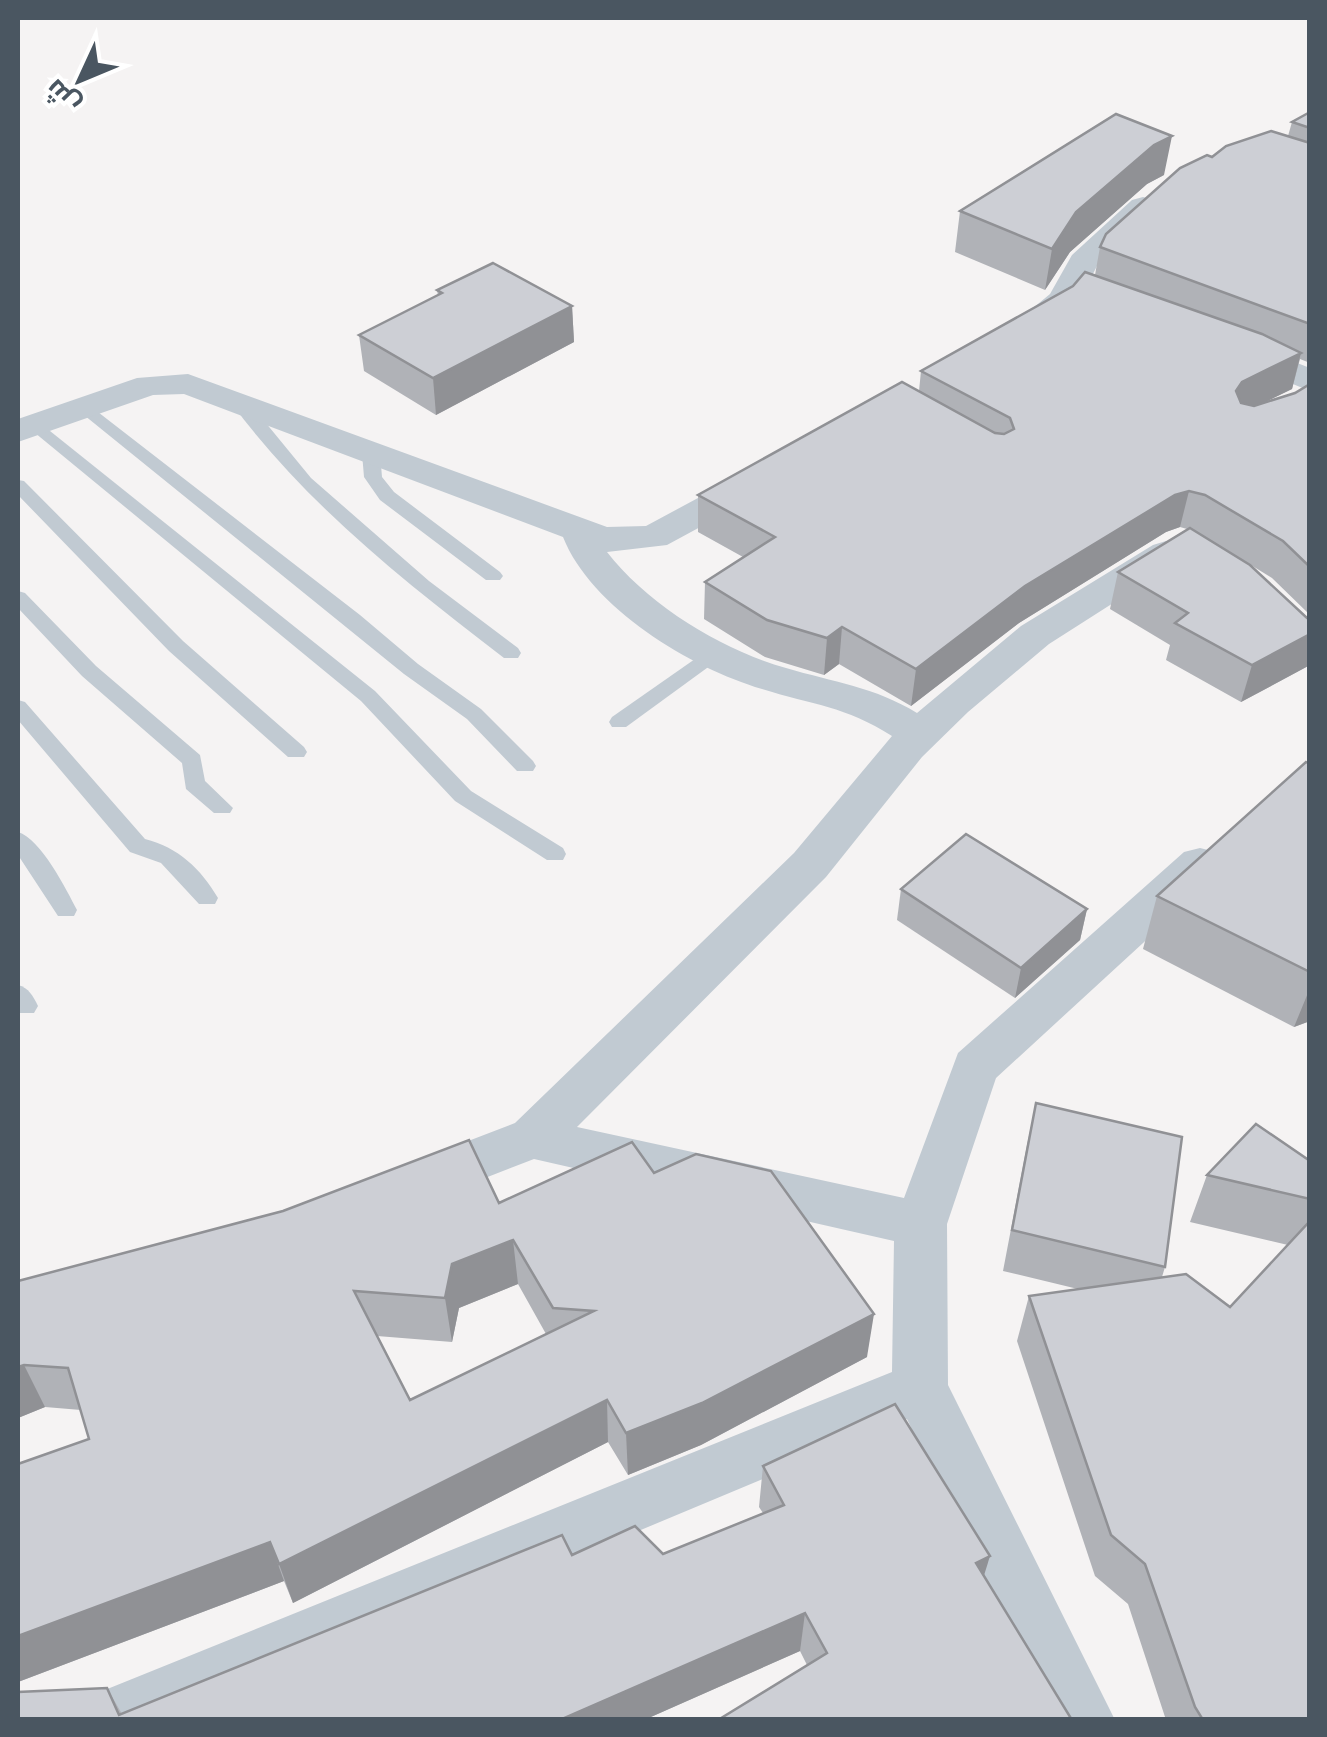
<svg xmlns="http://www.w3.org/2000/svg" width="1327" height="1737" font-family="Mulish,Cairo,sans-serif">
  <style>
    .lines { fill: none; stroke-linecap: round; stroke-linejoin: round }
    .lane { fill: #c1cad2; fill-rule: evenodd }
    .street { fill: #c1cad2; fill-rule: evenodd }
    .wall { fill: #b0b2b7; fill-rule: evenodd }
    .shaded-wall { fill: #909195 }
    .building { fill: #cdcfd5; stroke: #909195; stroke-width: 2.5; fill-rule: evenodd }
  </style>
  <rect width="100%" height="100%" fill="#f5f3f3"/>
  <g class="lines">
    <!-- lane -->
    <g class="lane">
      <path d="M241,399L247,400L311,478L429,581L518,648L521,653L518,658H504C405,582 307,505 232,404Z"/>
      <path d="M85,402L360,615L418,664L481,709L533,761L536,766L533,771H517L467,719L404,674L79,411L76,407Z"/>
      <path d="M35,419L375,691L471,791L563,848L566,854L563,860H547L455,801L361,701L29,428L26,424Z"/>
      <path d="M371,448L380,453L382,477L394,492L500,572L503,576L500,580H486L380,500L364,477L362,453Z"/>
      <path d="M18,480L24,481L183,641L304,747L307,752L304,757H288L169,651L18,495Z"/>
      <path d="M18,591L25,593L96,666L200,755L205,781L233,808L230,813H214L186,789L182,763L82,676L18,608Z"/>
      <path d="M715,645L725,652L722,657L626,727H612L609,722L612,717Z"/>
      <path d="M18,700L25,702L145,839C178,847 201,869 218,898L215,904H199L161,863L130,852L18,720Z"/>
      <path d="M18,832C41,839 66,889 77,910L74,916H58L18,855Z"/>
      <path d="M18,985C29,988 33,996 38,1006L34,1013H18Z"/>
    </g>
    <!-- street -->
    <g class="street">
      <path d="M1143,197L1154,200L1158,206L1097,266L1076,307L1039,334H1015L1010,327L1050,294L1072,255L1132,200Z"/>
      <path d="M1238,340L1310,368V391L1226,357L1221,350L1226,343Z"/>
      <path d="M188,374L607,527L646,526L737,477L750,474L763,477L768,485L763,493L667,545L607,552C648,605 722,650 786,668C833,682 875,687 917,713L1021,626L1153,545L1166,541L1179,545L1185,553L1179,561L1049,644L968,712L922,757L826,877L577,1127L904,1198L958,1053L1184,852L1200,848L1216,852L1222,864L1216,876L996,1078L947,1224L948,1385L1115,1720H1050L907,1419L185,1720H75L85,1698L892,1372L894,1241L534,1159L421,1203L403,1196L395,1181L403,1166L515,1123L794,853L892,736C845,706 813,705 762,689C691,668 591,608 563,537L184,394L153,395L18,442V419L137,378Z"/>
    </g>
  </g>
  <!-- wall -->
  <g class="wall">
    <path d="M1310,112V363L1300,359L1292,389L1263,403L1295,393L1310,384V615L1272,578L1220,546L1307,618H1310V665L1241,702L1166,660L1170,645L1110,609L1118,572L1187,529L1180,527L1166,532L1019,623L911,706L839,664L824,675L765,657L704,619L705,582L743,557L698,532V495L919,391L921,371L1095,275L1100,247L1212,157L1288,136L1292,122Z"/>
    <path d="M1164,175L1147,184L1070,252L1045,290L955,252L960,211Z"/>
    <path d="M437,290L572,306L574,342L436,415L364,371L359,335L438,296Z"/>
    <path d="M1310,764V1021L1294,1027L1143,949L1157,896Z"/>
    <path d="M901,889L1087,909L1080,940L1015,998L897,920Z"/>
    <path d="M1036,1103L1165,1267L1162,1277L1230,1307L1288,1245L1190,1222L1207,1175L1310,1161V1720H1166L1128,1604L1095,1576L1017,1341L1029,1296L1078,1289L1003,1271L1027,1145Z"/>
    <path d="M654,1173L867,1357L701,1445L628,1475L608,1442L293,1603L284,1581L18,1682V1464L89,1439L81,1410L45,1407L18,1418V1281L499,1203ZM518,1284L546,1334L410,1400L377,1336L452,1342L459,1308Z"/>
    <path d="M763,1466L984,1576L807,1665L800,1651L644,1720H18L107,1688L122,1714L572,1555L663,1554L763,1513L759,1507Z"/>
  </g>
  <!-- shaded-wall -->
  <g class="shaded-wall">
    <path d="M1172,136L1164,175L1147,184L1070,252L1045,290L1052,249L1076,212L1154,145Z"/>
    <path d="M572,306L574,342L436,415L433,378Z"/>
    <path d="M1301,353L1292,389L1233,418L1236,391L1242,382Z"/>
    <path d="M1189,491L1180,527L1166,532L1019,623L911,706L916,669L1025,586L1175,495Z"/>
    <path d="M842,627L839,664L824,675L827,638Z"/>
    <path d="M1310,634V665L1241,702L1252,665Z"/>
    <path d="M1087,909L1080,940L1015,998L1021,968Z"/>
    <path d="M1310,988V1021L1294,1027Z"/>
    <path d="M513,1240L518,1284L459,1308L452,1342L445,1298L452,1264Z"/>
    <path d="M874,1314L867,1357L701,1445L628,1475L626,1433Z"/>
    <path d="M24,1365L45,1407L18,1418V1367Z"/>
    <path d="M607,1400L608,1442L293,1603L279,1564Z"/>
    <path d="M270,1542L284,1581L18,1682V1636Z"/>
    <path d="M990,1556L978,1595L976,1563Z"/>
    <path d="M805,1613L800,1651L644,1720H560Z"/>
  </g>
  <!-- building -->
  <g class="building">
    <path d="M1310,112V128L1292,122Z"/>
    <path d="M1116,114L1172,136L1154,145L1076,212L1052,249L960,211Z"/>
    <path d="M1271,131L1310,143V324L1100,247L1106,234L1180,168L1207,155L1212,157L1226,146Z"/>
    <path d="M493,263L572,306L433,378L359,335L442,293L437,290Z"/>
    <path d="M1085,272L1262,334L1301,353L1242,382L1236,391L1241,403L1254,406L1295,393L1310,384V567L1283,541L1205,495L1189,491L1175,495L1025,586L916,669L842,627L827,638L767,620L705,582L775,537L698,495L902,382L995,433L1004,434L1014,429L1010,418L921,371L1073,286Z"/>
    <path d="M1190,528L1250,565L1307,618H1310V634L1252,665L1175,623L1188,613L1118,572Z"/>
    <path d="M1306,762L1310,764V972L1157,896Z"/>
    <path d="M966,834L1087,909L1021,968L901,889Z"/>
    <path d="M1036,1103L1182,1137L1165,1267L1012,1230Z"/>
    <path d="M1256,1124L1310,1161V1199L1207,1175Z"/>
    <path d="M469,1140L499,1203L632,1142L654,1173L696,1154L771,1171L874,1314L702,1403L626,1433L607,1400L279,1564L270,1542L18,1636V1464L89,1439L68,1368L24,1365L18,1367V1281L283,1211ZM513,1240L553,1308L594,1311L410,1400L354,1291L445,1298L452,1264Z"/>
    <path d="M1310,1221V1720H1203L1195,1707L1145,1564L1111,1535L1029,1296L1186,1274L1230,1307Z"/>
    <path d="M895,1404L990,1556L976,1563L1072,1720H718L827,1653L805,1613L560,1720H18V1692L107,1688L119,1715L562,1535L572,1555L635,1526L663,1554L784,1505L763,1466Z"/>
  </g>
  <!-- border -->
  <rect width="1327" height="1737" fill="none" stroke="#4a5661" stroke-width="40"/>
  <!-- north arrow -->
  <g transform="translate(80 80) rotate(226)" stroke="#ffffff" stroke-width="8" paint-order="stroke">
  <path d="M0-8L18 38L0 25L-18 38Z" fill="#4a5661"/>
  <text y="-15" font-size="28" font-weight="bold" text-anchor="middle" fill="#4a5661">ش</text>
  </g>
</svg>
